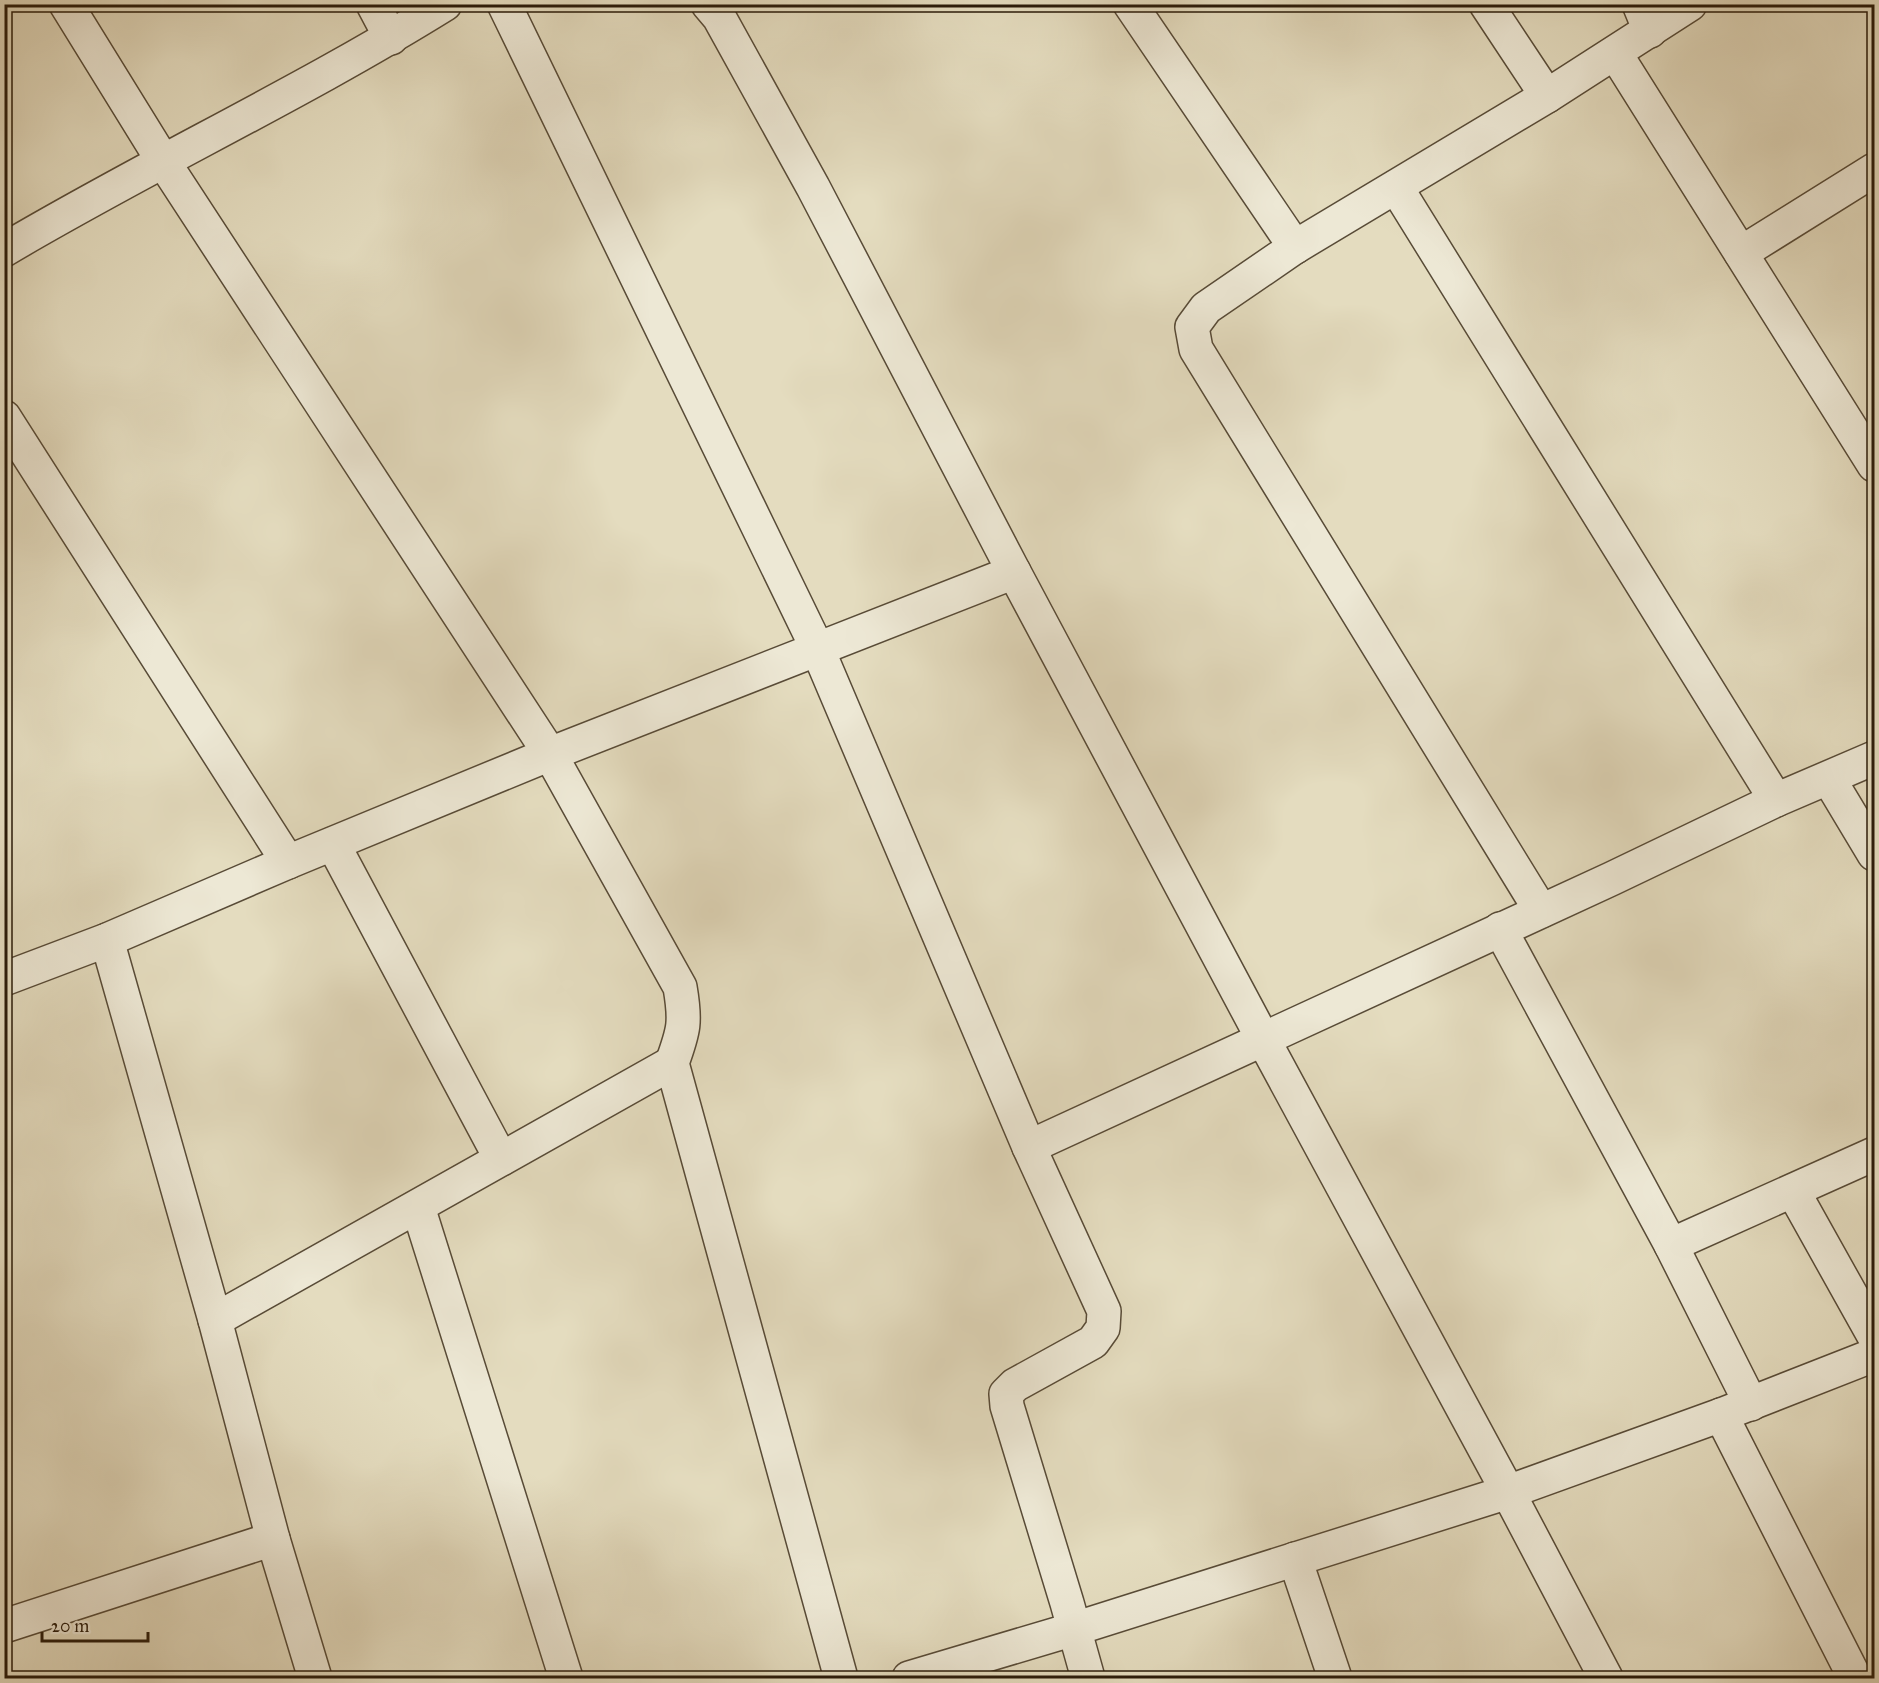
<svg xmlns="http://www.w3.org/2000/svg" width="1879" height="1683" font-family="'IM FELL Great Primer',serif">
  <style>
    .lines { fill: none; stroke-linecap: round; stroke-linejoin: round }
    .minor-casing { stroke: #584b37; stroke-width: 36 }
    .minor { stroke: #ede8d5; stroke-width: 33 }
  </style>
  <rect width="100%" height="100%" fill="#e4dcbf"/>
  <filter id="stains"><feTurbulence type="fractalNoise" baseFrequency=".00333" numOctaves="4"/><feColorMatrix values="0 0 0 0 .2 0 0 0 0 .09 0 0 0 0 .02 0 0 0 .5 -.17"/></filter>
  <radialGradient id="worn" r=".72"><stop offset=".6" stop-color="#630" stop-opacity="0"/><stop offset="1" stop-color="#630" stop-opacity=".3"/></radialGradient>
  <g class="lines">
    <defs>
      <g id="minor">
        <path d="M66,4L163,161L550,754L680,987C686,1022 684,1030 672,1063L841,1678"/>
        <path d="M373,4L391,38"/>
        <path d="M504,4L818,650L1029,1147L1104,1311L1103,1328L1093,1342L1015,1385L1006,1394L1007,1406L1067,1603L1088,1678"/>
        <path d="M708,4L719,17L813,187L1014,572L1263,1039L1508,1492L1606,1678"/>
        <path d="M1130,4L1295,247"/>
        <path d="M1486,4L1547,96"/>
        <path d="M1639,4L1650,31"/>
        <path d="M1615,53L1874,465"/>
        <path d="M1396,187L1776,800"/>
        <path d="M4,250C149,164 302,93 445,4"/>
        <path d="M1741,253L1874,170"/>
        <path d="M4,417L288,862"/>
        <path d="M1829,779L1874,854"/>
        <path d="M333,844L501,1159"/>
        <path d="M1541,911L1196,349L1192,327L1206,308L1295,247L1547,96L1690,4"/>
        <path d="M1500,929L1671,1245L1751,1404"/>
        <path d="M107,940L215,1320L273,1539L315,1678"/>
        <path d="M4,979L107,940L288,862L550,754L1014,572"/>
        <path d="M1029,1147L1611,879L1776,800L1874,758"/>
        <path d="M1793,1191L1874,1336"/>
        <path d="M418,1207L566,1678"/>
        <path d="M1671,1245L1874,1154"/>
        <path d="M215,1320L672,1063"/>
        <path d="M1721,1415L1855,1678"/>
        <path d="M1295,1559L1335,1678"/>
        <path d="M4,1626L273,1539"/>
        <path d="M909,1678L1074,1629L1508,1492L1721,1415L1874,1355"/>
      </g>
    </defs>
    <!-- minor casing -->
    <use href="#minor" class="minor-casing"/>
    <!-- minor -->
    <use href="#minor" class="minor"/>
  </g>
  <!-- margin -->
  <rect width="1879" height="1683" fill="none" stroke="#e4dcbf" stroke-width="24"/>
  <rect x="6" y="6" width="1867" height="1671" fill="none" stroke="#2a1b0a" stroke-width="3"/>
  <rect x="12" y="12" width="1855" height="1659" fill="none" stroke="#2a1b0a" stroke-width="1.5"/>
  <!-- scale -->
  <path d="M42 1632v9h106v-9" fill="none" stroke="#2a1b0a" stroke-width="3"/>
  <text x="51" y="1632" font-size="18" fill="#2a1b0a" stroke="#ede8d5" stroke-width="4.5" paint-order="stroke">20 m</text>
  <rect width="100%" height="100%" filter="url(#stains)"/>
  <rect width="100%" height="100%" fill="url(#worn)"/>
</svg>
